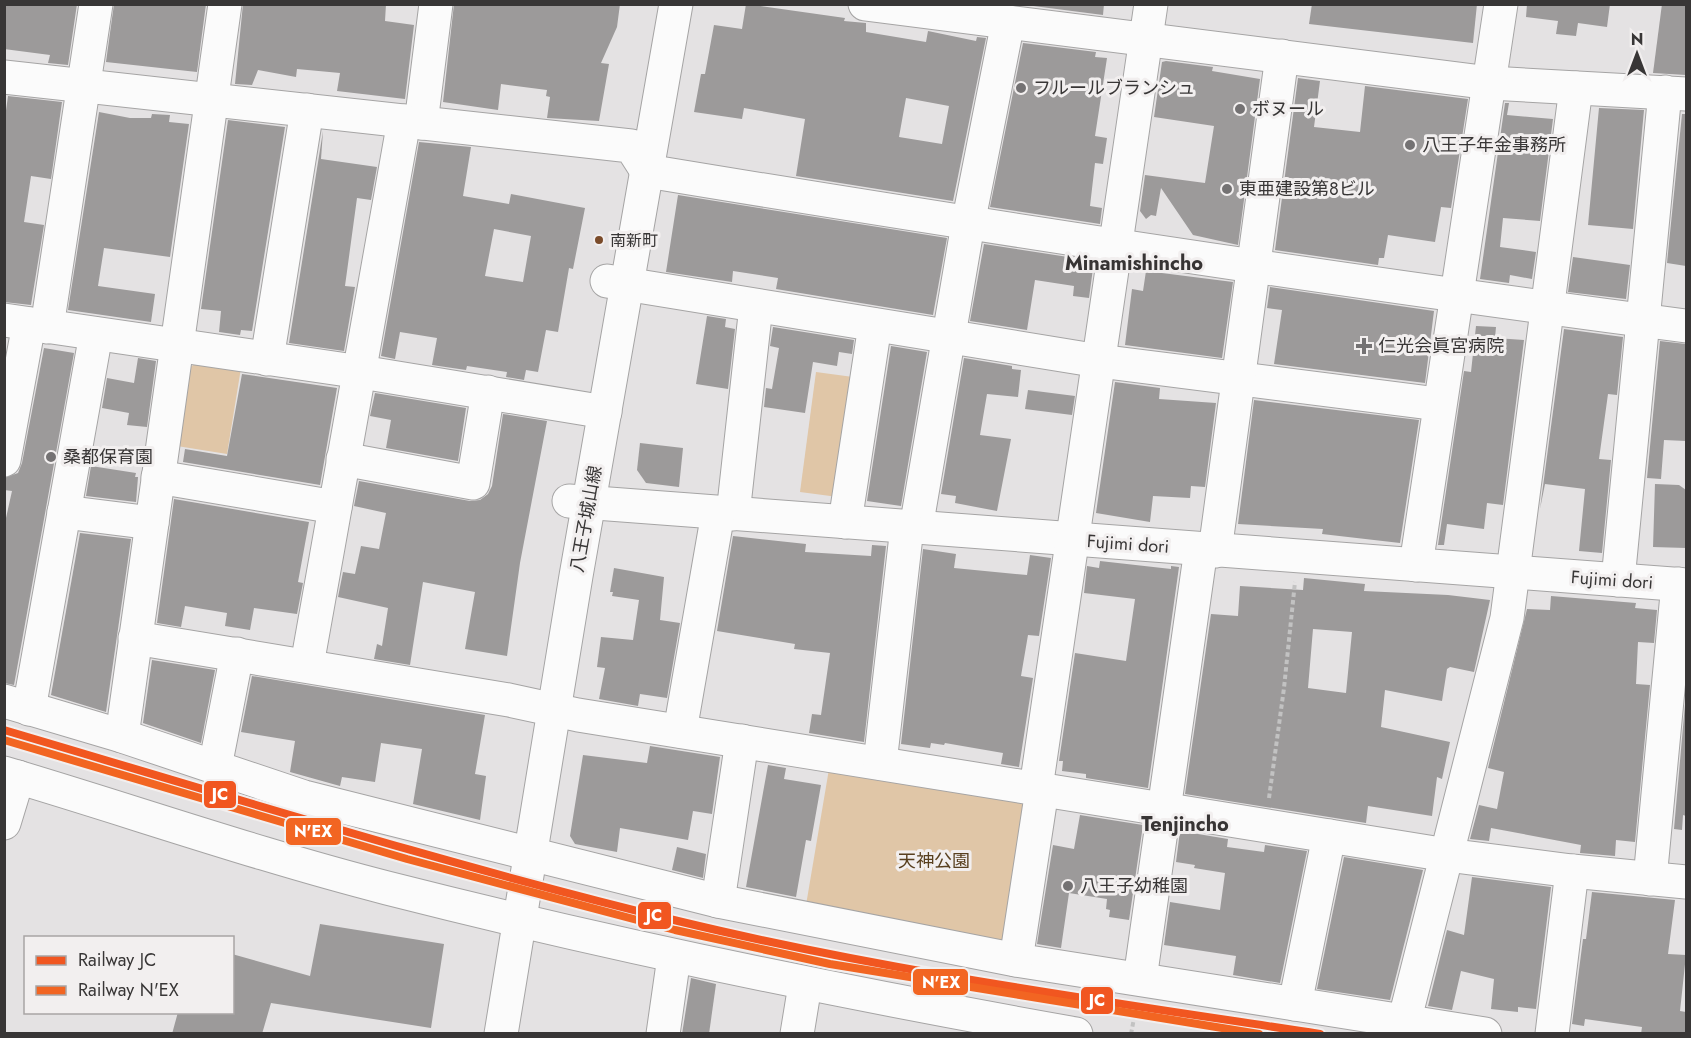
<svg xmlns="http://www.w3.org/2000/svg" width="1691" height="1038" font-family="Jost,'Noto Sans JP',sans-serif">
  <style>
    .green { fill: #e0c6a7 }
    .building { fill: #9c9a9a; fill-rule: evenodd }
    .lines { fill: none; stroke-linecap: round; stroke-linejoin: round }
    .minor-casing { stroke: #a5a4a4; stroke-width: 35 }
    .major-casing { stroke: #a5a4a4; stroke-width: 35 }
    .path { stroke: #c2c2c2; stroke-width: 4; stroke-dasharray: 4.5 3; stroke-linecap: butt }
    .minor { stroke: #fbfbfb; stroke-width: 33 }
    .major { stroke: #fbfbfb; stroke-width: 33 }
    .rail-1-casing { stroke: #f2efef; stroke-width: 12 }
    .rail-2-casing { stroke: #f2efef; stroke-width: 12 }
    .rail-1 { stroke: #f15620; stroke-width: 8 }
    .rail-2 { stroke: #f26522; stroke-width: 8 }
    .poi-dot { fill: #747273; stroke: #f2efef; stroke-width: 2 }
    .bus-dot { fill: #7a4b2a; stroke: #f2efef; stroke-width: 2 }
    .labels { text-anchor: middle; dominant-baseline: central; stroke-width: 6; stroke-linejoin: round; paint-order: stroke }
    .bus-label { font-size: 16px; fill: #383636; stroke: #f2efef; text-anchor: start }
    .poi-label { font-size: 18px; fill: #383636; stroke: #f2efef; text-anchor: start }
    .street-label { font-size: 18px; fill: #383636; stroke: #f2efef }
    .park-label { font-size: 18px; fill: #59401f; stroke: #f2efef }
    .neighbourhood-label { font-size: 20px; font-weight: bold; fill: #373434; stroke: #f2efef }
    .line-badge { stroke: #f2efef; stroke-width: 2 }
    .badge-label { font-size: 16px; text-anchor: middle; font-weight: bold; fill: #fff }
  </style>
  <rect width="100%" height="100%" fill="#e4e2e3"/>
  <!-- green -->
  <g class="green">
    <path d="M199,361L241,368L227,454L177,446L189,368Z"/>
    <path d="M816,372L853,377L838,497L800,492Z"/>
    <path d="M829,769L1026,801L1009,943L805,911Z"/>
  </g>
  <!-- building -->
  <g class="building">
    <path d="M4,4H77L68,65L48,63L50,55L4,49Z"/>
    <path d="M114,4H206L197,72L106,62Z"/>
    <path d="M243,4H386L385,21L414,25L405,99L337,91L340,73L297,69L296,77L258,70L252,85L235,84Z"/>
    <path d="M454,4H620L617,27L601,63L609,64L599,121L547,118L550,97L546,96L547,90L501,84L498,110L443,102Z"/>
    <path d="M746,4L845,18L844,21L866,23V32L926,42L928,31L976,41L977,37L986,38L953,201L796,176L805,119L744,108L742,119L694,112L701,74H705L714,25L742,29ZM906,98L949,106L942,144L899,137Z"/>
    <path d="M1018,4H1104L1103,15Z"/>
    <path d="M1312,4H1477L1473,43L1309,24Z"/>
    <path d="M1527,4H1610L1607,27L1578,23L1576,36L1556,34L1558,21L1526,17Z"/>
    <path d="M1662,4H1686V75L1653,73Z"/>
    <path d="M1023,43L1096,52L1095,57L1107,58L1095,136L1107,138L1103,164L1095,163L1090,206L1102,208L1100,224L990,207Z"/>
    <path d="M1166,61L1213,67L1212,71L1260,79L1238,245L1193,235L1161,188L1156,216L1151,215L1146,219L1140,211L1145,175L1205,183L1214,126L1154,117L1162,62Z"/>
    <path d="M1298,78L1320,81L1314,127L1360,132L1365,86L1468,99L1451,208L1441,207L1435,242L1388,235L1384,258H1379L1378,265L1275,250Z"/>
    <path d="M8,96L62,102L51,179L31,176L24,222L44,225L31,305L4,302V125Z"/>
    <path d="M1505,103H1509L1507,115L1553,119L1540,221L1503,218L1500,247L1536,252L1532,279L1510,275L1509,283L1480,279Z"/>
    <path d="M1599,108L1644,110L1633,229L1588,225Z"/>
    <path d="M99,112L130,118H151L152,114L170,115L169,122L189,124L170,257L104,248L98,286L155,294L151,322L68,310Z"/>
    <path d="M1682,114H1686V266L1667,263Z"/>
    <path d="M228,120L285,127L252,331L241,330L240,335L219,332L221,311L201,309Z"/>
    <path d="M323,131L321,159L377,167L371,200L357,198L345,286L355,287L344,351L289,343Z"/>
    <path d="M419,142L471,147L463,196L509,204L511,194L585,208L573,269L569,268L558,332L546,330L538,372L526,370L524,380L506,377L507,372L467,366L466,370L432,365L437,338L400,332L395,359L381,356ZM494,229L531,236L523,282L485,276Z"/>
    <path d="M678,195L947,238L933,315L776,289L778,278L733,271L732,282L666,272Z"/>
    <path d="M984,244L1094,261L1089,298L1073,296L1074,286L1035,280L1027,330L970,321Z"/>
    <path d="M1573,257L1630,265L1626,299L1568,292Z"/>
    <path d="M1146,271L1233,282L1222,358L1125,345L1132,289L1143,291Z"/>
    <path d="M1270,287L1434,311L1425,383L1274,364L1282,310L1267,308Z"/>
    <path d="M707,316L726,319L725,327L735,329L728,389L696,384Z"/>
    <path d="M1476,326L1496,327L1495,338L1524,340L1503,505L1487,503L1484,529L1447,524L1444,545H1438L1464,371L1471,372Z"/>
    <path d="M773,327L854,340L852,354L839,352L837,366L813,362L805,413L764,407L766,388L772,389L779,348L770,346Z"/>
    <path d="M1564,329L1623,337L1617,395L1608,394L1599,459L1611,460L1602,553L1579,551L1585,489L1545,484L1540,509Z"/>
    <path d="M1660,341L1686,344V441L1664,440L1661,479L1647,478Z"/>
    <path d="M891,346L927,352L901,506L867,501Z"/>
    <path d="M44,348L74,353L14,685L4,683V527L12,491L4,490V478L18,473L22,463Z"/>
    <path d="M138,358L156,361L147,427L127,425L129,413L102,408L107,378L134,383Z"/>
    <path d="M964,358L1012,366V369L1021,370L1018,397L987,394L980,435L1011,439L997,511L955,503L956,496L941,494Z"/>
    <path d="M242,374L337,388L320,485L183,462L185,449L227,456Z"/>
    <path d="M1115,382L1160,388L1159,399L1216,403L1205,487L1191,486L1190,498L1153,496L1150,522L1096,513Z"/>
    <path d="M1028,390L1075,396L1072,415L1025,409Z"/>
    <path d="M375,393L466,408L458,461L386,448L391,420L370,416Z"/>
    <path d="M1254,400L1419,420L1400,543L1322,534L1323,529L1238,524Z"/>
    <path d="M503,414L547,421L520,563L507,656L465,649L475,592L423,582L410,665L374,659L377,644L382,646L388,608L338,597L343,572L355,574L361,546L379,549L386,513L354,506L359,481L470,501L480,500L488,494L492,486Z"/>
    <path d="M640,443L683,448L679,487L646,483L637,470Z"/>
    <path d="M91,466L136,473L135,477H138L136,502L86,496Z"/>
    <path d="M1655,484L1679,485L1686,490V548L1653,547Z"/>
    <path d="M174,499L309,522L298,582L303,583L297,614L254,608L250,630L225,626L227,613L185,606L181,627L157,623Z"/>
    <path d="M80,533L131,539L106,712L51,695Z"/>
    <path d="M733,536L806,544L805,552L871,556L872,545L886,546L864,742L809,733L812,714L821,715L830,653L794,649L795,644L717,631Z"/>
    <path d="M923,549L956,554L954,568L1027,575L1030,555L1051,558L1039,636L1028,635L1021,676L1033,678L1019,767L1001,764L1003,753L945,743L944,745L931,743L930,748L901,744Z"/>
    <path d="M1100,561L1171,569V566L1179,567L1148,788L1086,778V774L1062,771L1063,761H1059L1075,653L1126,661L1135,599L1084,593L1087,566L1099,568Z"/>
    <path d="M614,568L664,577L660,620L680,623L667,698L640,694L638,706L599,699L605,668L597,667L601,637L633,640L639,600L612,596L613,592H610Z"/>
    <path d="M1304,578L1365,584L1364,591L1448,595L1490,600L1474,672L1450,667L1447,669L1442,701L1385,690L1381,727L1450,742L1442,779L1437,777L1432,816L1368,806L1366,823L1185,794L1211,614L1238,616L1240,586L1303,590ZM1313,629L1352,632L1346,693L1308,688Z"/>
    <path d="M1551,596L1636,603L1635,608L1657,610L1654,643L1638,642L1636,684L1650,685L1635,842L1616,840L1615,856L1580,853L1581,845L1491,828L1489,841L1470,839L1479,805L1497,809L1504,772L1488,768L1527,609L1550,610Z"/>
    <path d="M152,660L215,670L201,743L143,723Z"/>
    <path d="M252,676L485,715L475,774L486,776L480,820L413,804L422,749L381,743L375,782L342,777L340,786L290,772L295,741L241,732Z"/>
    <path d="M1686,693V816L1683,815L1682,830L1674,829Z"/>
    <path d="M650,746L720,757L712,814L693,811L688,840L620,828L617,852L575,844L570,836L583,755L647,763Z"/>
    <path d="M768,765L786,768L784,779L821,785L811,841L806,840L796,897L746,887Z"/>
    <path d="M1080,815L1143,825L1129,920L1109,917L1110,910L1106,909L1107,899L1069,893L1061,948L1037,944L1053,845L1074,849Z"/>
    <path d="M1180,831L1228,839L1227,847L1264,852L1265,845L1307,851L1280,983L1233,975L1236,956L1164,945L1170,902L1220,910L1225,873L1194,868L1195,865L1176,862Z"/>
    <path d="M677,847L706,854L703,878L672,870Z"/>
    <path d="M1344,857L1423,870L1390,1000L1317,989Z"/>
    <path d="M1472,877L1551,887L1536,1009L1518,1007V1012L1491,1009L1494,979L1461,971L1452,1010L1428,1006L1447,930L1464,935Z"/>
    <path d="M1592,892L1675,900L1668,954L1686,955L1680,1011L1686,1012V1034H1641L1642,1027L1585,1019L1584,1026L1572,1024L1583,939H1586Z"/>
    <path d="M320,924L444,944L431,1028L271,1003L262,1034H172L178,1012H232V954L310,976Z"/>
    <path d="M691,978L716,984L709,1034H682Z"/>
  </g>
  <g class="lines">
    <defs>
      <g id="minor">
        <path d="M865,4L1490,83L1686,94"/>
        <path d="M4,77L631,146L647,171C992,228 1339,281 1686,326"/>
        <path d="M421,123L436,4"/>
        <path d="M607,281L1099,361L1438,404"/>
        <path d="M4,320L361,372L605,412"/>
        <path d="M47,327L96,4"/>
        <path d="M267,359L307,110"/>
        <path d="M343,459L473,483L488,392"/>
        <path d="M4,460L29,324"/>
        <path d="M158,477L335,507"/>
        <path d="M569,501L1686,585"/>
        <path d="M64,512L152,523"/>
        <path d="M733,514L756,306"/>
        <path d="M845,522L875,325"/>
        <path d="M916,528L968,224L1008,22"/>
        <path d="M1215,551L1282,56"/>
        <path d="M1416,565L1501,4"/>
        <path d="M1618,580L1665,92"/>
        <path d="M135,638L509,700L578,715L1447,855L1572,871L1686,882"/>
        <path d="M307,665L404,121"/>
        <path d="M4,701L122,736L304,797L718,901L1016,960L1485,1034"/>
        <path d="M29,709L96,334"/>
        <path d="M680,731L718,513"/>
        <path d="M122,736L225,4"/>
        <path d="M880,763L907,527"/>
        <path d="M215,767L237,654"/>
        <path d="M4,773C132,811 258,855 387,888C615,946 844,993 1076,1034"/>
        <path d="M1036,788L1151,4"/>
        <path d="M4,823L18,777"/>
        <path d="M1650,879L1678,584"/>
        <path d="M718,901L742,741"/>
        <path d="M1016,960L1042,790"/>
        <path d="M1140,979L1201,549"/>
        <path d="M1295,1004L1329,836"/>
        <path d="M663,1034L674,957"/>
        <path d="M797,1034L805,985"/>
        <path d="M1401,1034L1507,618L1576,88"/>
        <path d="M1552,1034L1572,871"/>
      </g>
      <path id="major" d="M501,1034L576,576L676,4"/>
    </defs>
    <!-- minor casing -->
    <use href="#minor" class="minor-casing"/>
    <!-- major casing -->
    <use href="#major" class="major-casing"/>
    <!-- path -->
    <g class="path">
      <path d="M1269,798L1284,688L1295,582"/>
      <path d="M1131,1034L1136,1008"/>
    </g>
    <!-- minor -->
    <use href="#minor" class="minor"/>
    <!-- major -->
    <use href="#major" class="major"/>
    <defs>
      <path id="rail-1" d="M4,730C228,796 451,866 678,921C889,972 1105,1001 1320,1034"/>
      <path id="rail-2" d="M4,740L407,859L675,930L830,964L1259,1034"/>
    </defs>
    <!-- rail-1 casing -->
    <use href="#rail-1" class="rail-1-casing"/>
    <!-- rail-2 casing -->
    <use href="#rail-2" class="rail-2-casing"/>
    <!-- rail-1 -->
    <use href="#rail-1" class="rail-1"/>
    <!-- rail-2 -->
    <use href="#rail-2" class="rail-2"/>
  </g>
  <!-- markers -->
  <g class="poi-dot">
    <circle cx="1021" cy="88" r="6"/>
    <circle cx="1240" cy="109" r="6"/>
    <circle cx="1410" cy="145" r="6"/>
    <circle cx="1227" cy="189" r="6"/>
    <path d="M1361 337h6v6h6v6h-6v6h-6v-6h-6v-6h6z"/>
    <circle cx="51" cy="457" r="6"/>
    <circle cx="1068" cy="886" r="6"/>
  </g>
  <circle class="bus-dot" cx="599" cy="240" r="5"/>
  <g class="labels">
    <!-- bus labels -->
    <g class="bus-label">
      <text x="610" y="240">南新町</text>
    </g>
    <!-- poi labels -->
    <g class="poi-label">
      <text x="1033" y="88">フルールブランシュ</text>
      <text x="1252" y="109">ボヌール</text>
      <text x="1422" y="145">八王子年金事務所</text>
      <text x="1239" y="189">東亜建設第8ビル</text>
      <text x="1378" y="346">仁光会眞宮病院</text>
      <text x="63" y="457">桑都保育園</text>
      <text x="1080" y="886">八王子幼稚園</text>
    </g>
    <!-- street labels -->
    <g class="street-label">
      <text transform="translate(586 519) rotate(-80)">八王子城山線</text>
      <text transform="translate(1128 544) rotate(4)">Fujimi dori</text>
      <text transform="translate(1612 580) rotate(4)">Fujimi dori</text>
    </g>
    <!-- park labels -->
    <g class="park-label">
      <text x="934" y="861">天神公園</text>
    </g>
    <!-- neighbourhood labels -->
    <g class="neighbourhood-label">
      <text x="1134" y="263">Minamishincho</text>
      <text x="1185" y="824">Tenjincho</text>
    </g>
  </g>
  <g class="line-badge">
    <rect x="203" y="780" width="34" height="29" rx="6" fill="#f15620"/>
    <rect x="285" y="817" width="57" height="29" rx="6" fill="#f26522"/>
    <rect x="637" y="901" width="35" height="29" rx="6" fill="#f15620"/>
    <rect x="912" y="968" width="57" height="28" rx="6" fill="#f26522"/>
    <rect x="1080" y="986" width="34" height="29" rx="6" fill="#f15620"/>
  </g>
  <g class="badge-label">
    <text x="220" y="800">JC</text>
    <text x="313" y="837">N'EX</text>
    <text x="654" y="921">JC</text>
    <text x="941" y="988">N'EX</text>
    <text x="1097" y="1006">JC</text>
  </g>
  <!-- border -->
  <rect width="1691" height="1038" fill="none" stroke="#383636" stroke-width="12"/>
  <!-- legend -->
  <rect x="24" y="936" width="210" height="78" fill="#f2efef" stroke="#a8a5a5" stroke-width="1.5"/>
  <rect x="36" y="956" width="30" height="9" fill="#f15620" stroke="#a8a5a5" stroke-width="1.5"/>
  <text x="78" y="966" font-size="18" fill="#383636">Railway JC</text>
  <rect x="36" y="986" width="30" height="9" fill="#f26522" stroke="#a8a5a5" stroke-width="1.5"/>
  <text x="78" y="996" font-size="18" fill="#383636">Railway N'EX</text>
  <!-- north arrow -->
  <g transform="translate(1637 54)" stroke="#f2efef" stroke-width="4.5" paint-order="stroke">
  <path d="M0-4.5L10 22L0 15L-10 22Z" fill="#383636"/>
  <text y="-9" font-size="16" font-weight="bold" text-anchor="middle" fill="#383636">N</text>
  </g>
</svg>
